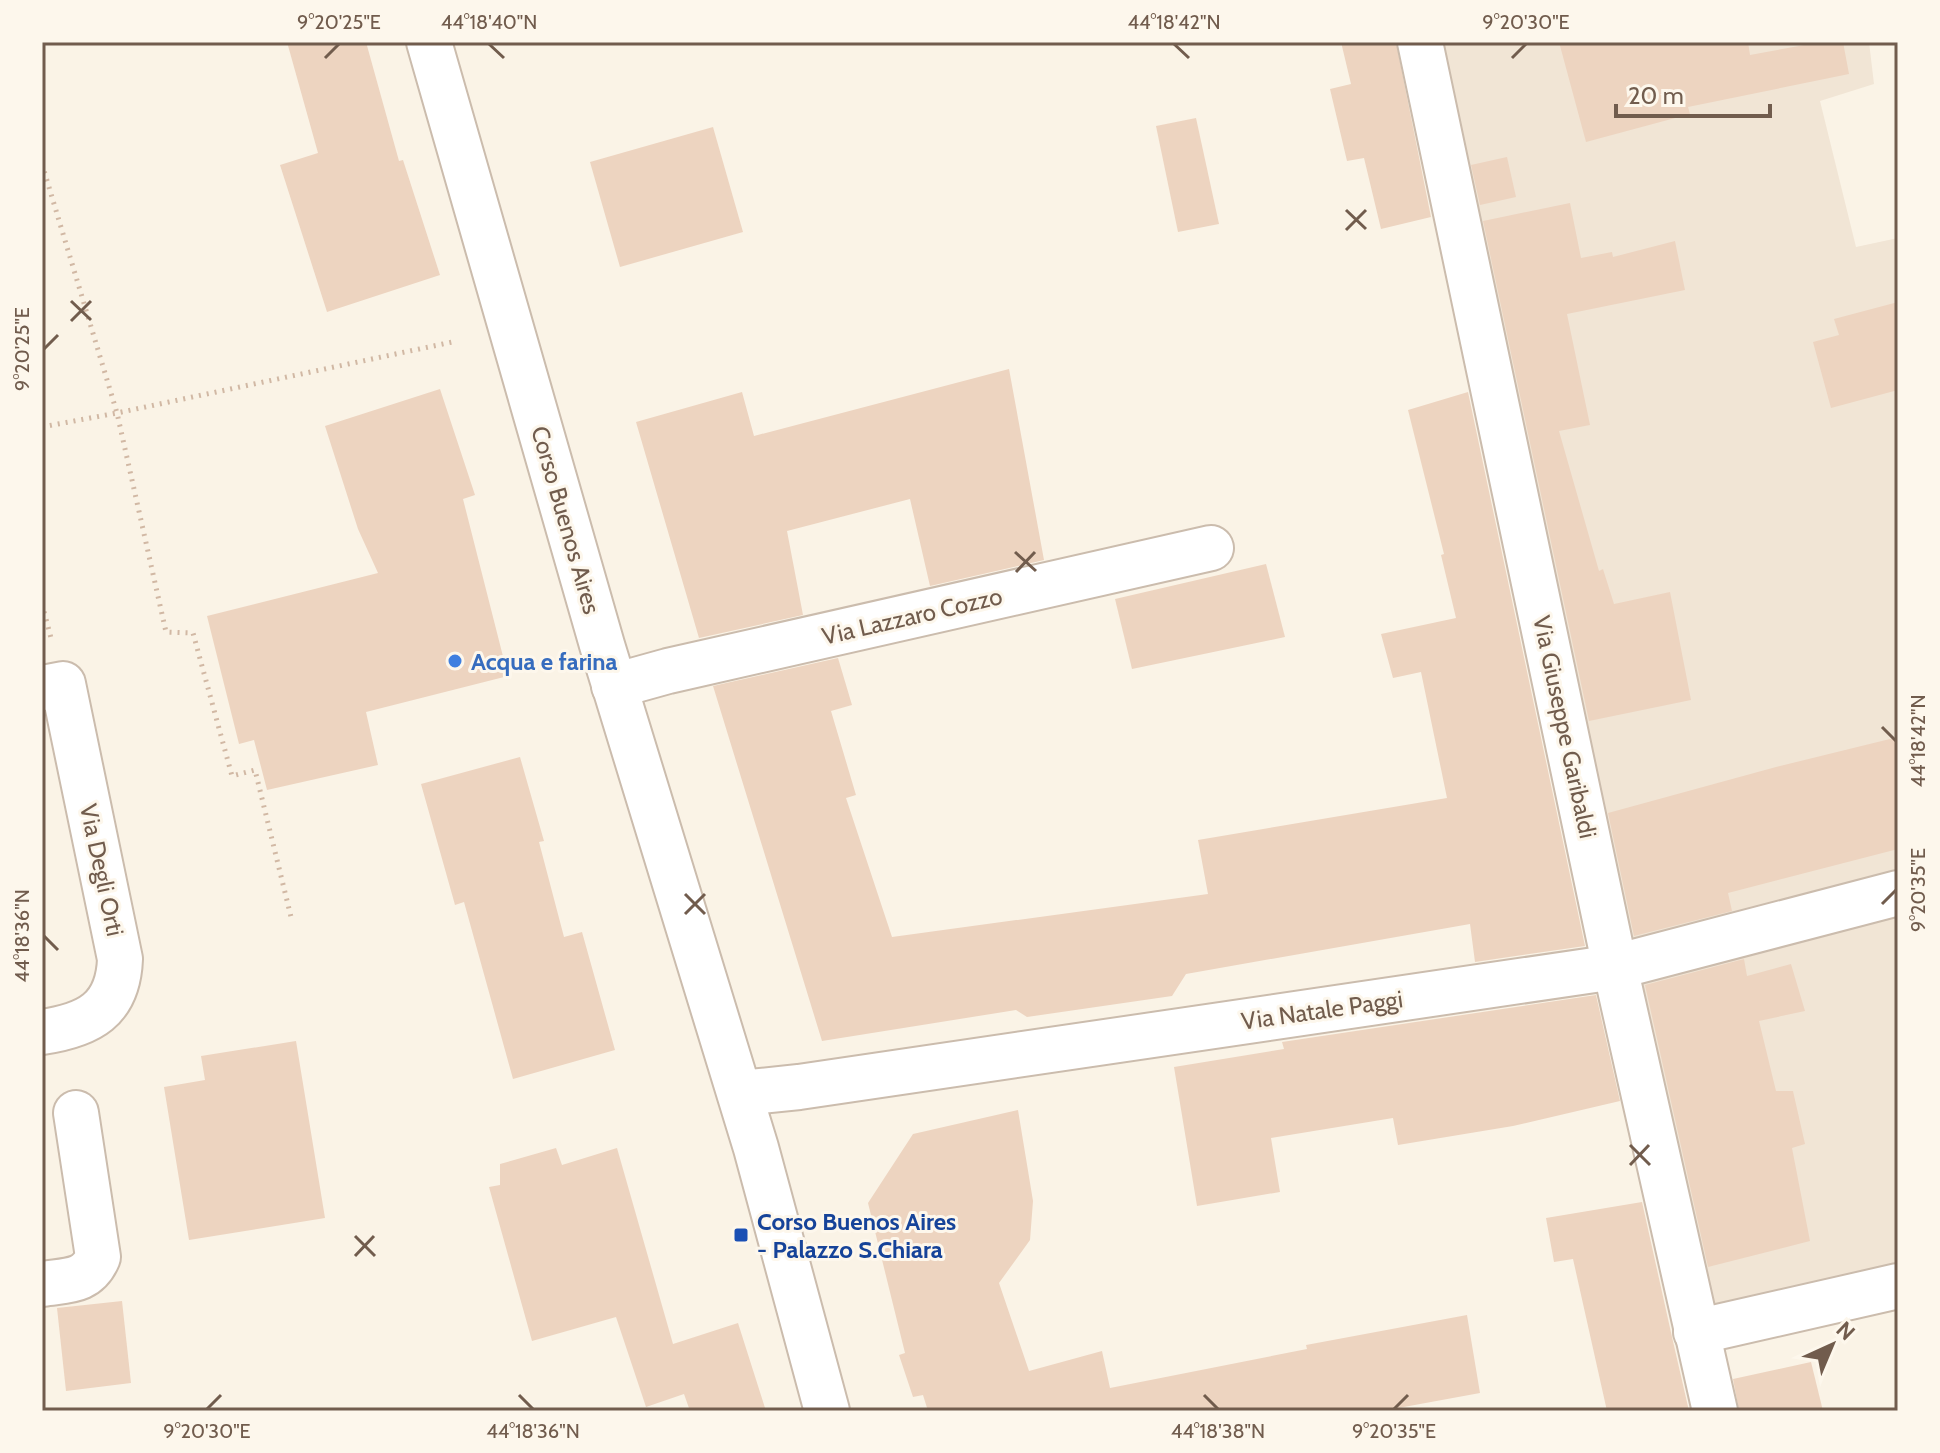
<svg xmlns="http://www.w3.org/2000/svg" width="1940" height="1453" font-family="Cabin,sans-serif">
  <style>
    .residential { fill: #f1e5d5 }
    .building { fill: #edd4c0 }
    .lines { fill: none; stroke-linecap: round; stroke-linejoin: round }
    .minor-casing { stroke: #cbbcad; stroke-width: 48 }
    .path { stroke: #d1b8a4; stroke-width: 5; stroke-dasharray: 2 6; stroke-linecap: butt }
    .minor { stroke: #fff; stroke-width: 44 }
    .ticks { fill: none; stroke: #715c4d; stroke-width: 3 }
    .shop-dot { fill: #3f7fe0; stroke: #fdf7ec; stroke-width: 3 }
    .transit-dot { fill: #1a4fb4; stroke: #fdf7ec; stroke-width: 3 }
    .labels { text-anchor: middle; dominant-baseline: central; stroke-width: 6; stroke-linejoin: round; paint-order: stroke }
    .street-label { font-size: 24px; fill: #715c4d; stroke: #fdf7ec }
    .shop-label { font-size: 24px; font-weight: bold; fill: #366cbe; stroke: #fdf7ec; text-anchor: start }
    .transit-label { font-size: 24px; font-weight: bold; fill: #164399; stroke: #fdf7ec; text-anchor: start }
    .neatline { fill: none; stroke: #715c4d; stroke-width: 3 }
    .ticks-label { font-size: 20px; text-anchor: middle; fill: #715c4d }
  </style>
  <rect width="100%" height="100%" fill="#faf3e6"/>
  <!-- residential -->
  <path class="residential" d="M1427,42H1869L1874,84L1820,101L1856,247L1898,238V1279L1700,1325Z"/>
  <!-- building -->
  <g class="building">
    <path d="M287,42H366L399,161L403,160L440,275L327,312L280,165L318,153Z"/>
    <path d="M1341,42H1396L1431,217L1381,229L1364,158L1347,161L1330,89L1351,84Z"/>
    <path d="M1559,42H1748L1750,55L1821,42H1843L1849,74L1688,107L1690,114L1586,142Z"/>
    <path d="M1196,118L1219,224L1178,232L1156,126Z"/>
    <path d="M713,127L743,232L620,267L590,162Z"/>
    <path d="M1507,157L1516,197L1480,205L1471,165Z"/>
    <path d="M1570,203L1581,258L1612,252L1613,257L1675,241L1685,290L1567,314L1590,425L1559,431L1599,571L1603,569L1614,604L1670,592L1691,700L1589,721L1483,221Z"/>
    <path d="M1898,302V390L1831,408L1813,342L1839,335L1834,319Z"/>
    <path d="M1009,369L1044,560L930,586L910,499L787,531L803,615L699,638L636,422L742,392L754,436Z"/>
    <path d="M440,389L475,495L463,499L508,676L366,712L378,765L267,790L254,740L239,744L207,616L378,573L358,529L325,426Z"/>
    <path d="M1468,392L1585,946L1475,962L1470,924L1186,974L1172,996L1027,1017L1016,1010L822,1041L713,686L838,658L852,705L831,711L856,795L846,798L892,937L1208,894L1198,840L1447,798L1421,672L1393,678L1381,634L1456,618L1441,555L1444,554L1408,410Z"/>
    <path d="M1266,564L1285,637L1132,669L1115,599Z"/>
    <path d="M1898,737V849L1728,893L1732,911L1634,936L1608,813L1776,767Z"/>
    <path d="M520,757L544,841L539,842L564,937L582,932L615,1050L513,1079L464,902L455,905L421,784Z"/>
    <path d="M1744,959L1747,976L1791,964L1805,1011L1759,1021L1776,1091H1793L1805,1144L1792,1148L1810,1241L1708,1267L1645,985Z"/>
    <path d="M1596,995L1620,1101L1513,1126L1398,1145L1393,1118L1271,1138L1280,1192L1197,1206L1174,1067L1284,1049L1282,1042Z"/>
    <path d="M296,1041L325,1218L189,1240L164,1087L205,1080L201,1056Z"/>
    <path d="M1018,1110L1033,1201L1030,1240L999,1283L1029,1371L1102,1351L1110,1388L1307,1349L1306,1345L1467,1315L1480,1393L1382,1411H928L923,1395L913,1397L899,1355L905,1353L868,1203L913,1134Z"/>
    <path d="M556,1148L562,1165L617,1148L673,1344L738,1323L766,1411H690L684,1394L646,1407L616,1317L532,1341L489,1187L500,1185V1164Z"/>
    <path d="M1642,1202L1672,1337L1689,1411H1607L1573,1259L1554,1262L1546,1218Z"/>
    <path d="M122,1301L131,1383L66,1391L57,1308Z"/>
    <path d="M1811,1362L1823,1411H1739L1733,1379Z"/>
  </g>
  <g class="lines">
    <defs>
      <g id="minor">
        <path d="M429,42L602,645L756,1148L827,1411"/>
        <path d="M1420,42L1615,967L1715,1411"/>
        <path d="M614,686L668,671L1211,548"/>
        <path d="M42,688L63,684L120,959C118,1010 89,1025 42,1032"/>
        <path d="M740,1093L799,1087L1615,967L1898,893"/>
        <path d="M42,1284C67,1280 87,1283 98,1257L76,1113"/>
        <path d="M1696,1332L1898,1286"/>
      </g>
    </defs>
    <!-- minor casing -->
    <use href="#minor" class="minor-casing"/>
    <!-- path -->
    <g class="path">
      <path d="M42,164L117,413L166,632L193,633L232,776L255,770L292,921"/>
      <path d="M42,427L117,413L457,341"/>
      <path d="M42,604L51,638"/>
    </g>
    <!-- minor -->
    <use href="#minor" class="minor"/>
  </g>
  <!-- ticks -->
  <path class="ticks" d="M489,44L504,58M1174,44L1189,58M325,58L339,44M1512,58L1526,44M1346,210L1366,229M1346,230L1366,210M71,301L91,320M71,321L91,301M44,349L58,335M1015,552L1036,571M1016,572L1035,552M1882,727L1896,741M685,894L705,914M1882,904L1896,890M685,914L705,894M44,936L58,950M1630,1145L1650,1165M1630,1165L1649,1145M355,1236L375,1256M355,1256L374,1236M519,1395L533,1409M1204,1395L1218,1409M207,1409L221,1395M1394,1409L1408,1395"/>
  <!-- markers -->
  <circle class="shop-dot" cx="455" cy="661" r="8"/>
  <rect class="transit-dot" x="733" y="1227" width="16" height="16" rx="4"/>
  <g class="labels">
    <!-- street labels -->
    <g class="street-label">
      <text transform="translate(566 520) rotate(74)">Corso Buenos Aires</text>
      <text transform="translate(912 616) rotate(-13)">Via Lazzaro Cozzo</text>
      <text transform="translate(1565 727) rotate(78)">Via Giuseppe Garibaldi</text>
      <text transform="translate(102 870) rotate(78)">Via Degli Orti</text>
      <text transform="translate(1322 1010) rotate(-8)">Via Natale Paggi</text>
    </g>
    <!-- shop labels -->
    <g class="shop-label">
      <text x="471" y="661">Acqua e farina</text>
    </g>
    <!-- transit labels -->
    <g class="transit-label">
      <text x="757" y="1221">Corso Buenos Aires<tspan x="757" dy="28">- Palazzo S.Chiara</tspan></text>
    </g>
  </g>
  <!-- border -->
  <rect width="1940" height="1453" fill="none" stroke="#fdf7ec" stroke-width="88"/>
  <!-- north arrow -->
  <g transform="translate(1832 1345) rotate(44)" stroke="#fdf7ec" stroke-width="6" paint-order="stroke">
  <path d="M0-6L14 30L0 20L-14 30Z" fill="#715c4d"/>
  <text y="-12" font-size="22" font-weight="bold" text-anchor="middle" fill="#715c4d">N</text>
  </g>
  <!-- scale -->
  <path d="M1616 104v12h154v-12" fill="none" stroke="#715c4d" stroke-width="4"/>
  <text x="1628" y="104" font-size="24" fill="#715c4d" stroke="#fdf7ec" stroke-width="6" paint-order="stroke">20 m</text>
  <rect x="44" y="44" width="1852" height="1365" class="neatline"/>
  <g class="ticks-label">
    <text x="339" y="29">9°20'25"E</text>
    <text x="489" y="29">44°18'40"N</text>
    <text x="1174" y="29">44°18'42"N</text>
    <text x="1526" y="29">9°20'30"E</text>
    <text transform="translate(22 349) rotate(-90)" y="7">9°20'25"E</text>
    <text transform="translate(1918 741) rotate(-90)" y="7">44°18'42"N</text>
    <text transform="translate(1918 890) rotate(-90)" y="7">9°20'35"E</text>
    <text transform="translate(22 936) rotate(-90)" y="7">44°18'36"N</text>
    <text x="207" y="1438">9°20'30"E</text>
    <text x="533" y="1438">44°18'36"N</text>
    <text x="1218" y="1438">44°18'38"N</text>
    <text x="1394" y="1438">9°20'35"E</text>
  </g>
</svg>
